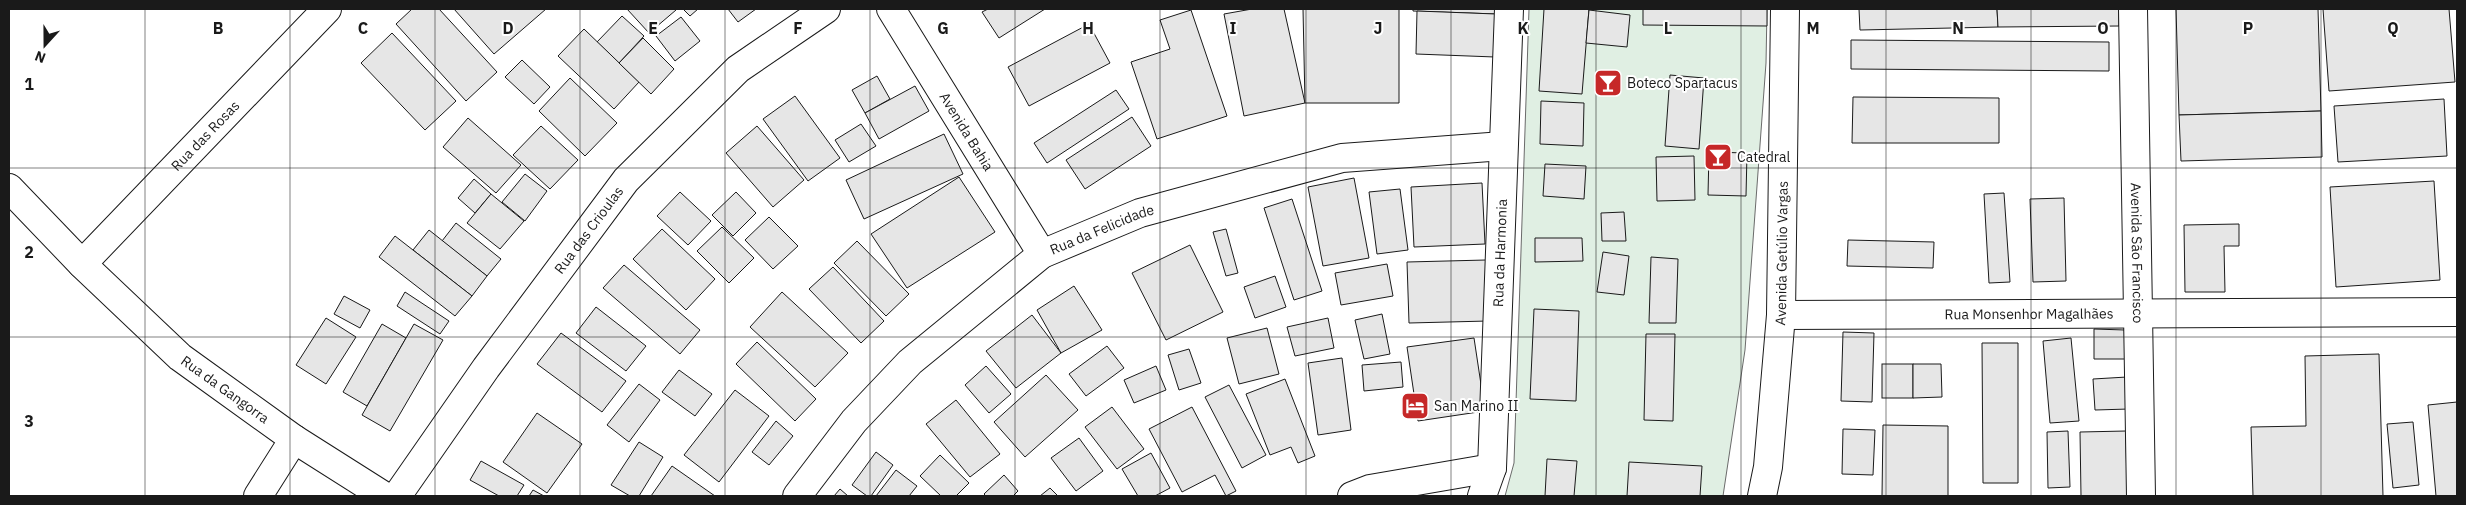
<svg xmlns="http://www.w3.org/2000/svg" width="2466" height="505" font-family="'IBM Plex Sans',sans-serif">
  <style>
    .green { fill: #e0efe3; stroke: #6a6a6a }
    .building { fill: #e6e6e6; stroke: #1a1a1a }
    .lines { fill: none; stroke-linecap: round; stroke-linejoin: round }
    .street-casing { stroke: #1a1a1a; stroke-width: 30 }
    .secondary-casing { stroke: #1a1a1a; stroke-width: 30 }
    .street { stroke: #fff; stroke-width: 28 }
    .secondary { stroke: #fff; stroke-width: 28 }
    .grid { fill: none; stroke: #1a1a1a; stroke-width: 1; stroke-opacity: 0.55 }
    .labels { text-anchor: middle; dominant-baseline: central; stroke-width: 4; stroke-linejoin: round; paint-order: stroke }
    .poi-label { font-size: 14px; fill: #1a1a1a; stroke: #fff; text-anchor: start }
    .street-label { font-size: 14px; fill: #1a1a1a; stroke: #fff }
    .grid-label { font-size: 16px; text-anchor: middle; font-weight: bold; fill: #1a1a1a; stroke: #fff; stroke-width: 4; stroke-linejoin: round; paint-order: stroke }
  </style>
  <rect width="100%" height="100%" fill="#fff"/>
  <!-- green -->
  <path class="green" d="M1529,9H1767L1766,63L1745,350L1723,496H1505L1514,463Z"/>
  <!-- building -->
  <g class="building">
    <path d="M412,9H439L497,72L466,101L396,24Z"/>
    <path d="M454,9H546L494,54Z"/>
    <path d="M627,9H675L676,10L649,33Z"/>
    <path d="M683,9H698L690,16Z"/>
    <path d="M728,9H756L738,22Z"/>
    <path d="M988,9H1045L999,38L982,12Z"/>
    <path d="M1252,9H1284L1305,103L1244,116L1224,14Z"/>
    <path d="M1303,9H1399V103H1305Z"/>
    <path d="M1413,9H1496V14L1413,11Z"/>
    <path d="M1544,9H1589L1582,94L1539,91Z"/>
    <path d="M1643,9H1767V26L1643,25Z"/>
    <path d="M1859,9H1997L1998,27L1860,30Z"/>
    <path d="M1997,9H2119V26L1998,27Z"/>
    <path d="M2176,9H2318L2321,111L2179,115Z"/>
    <path d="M2323,9H2449L2455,82L2329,91Z"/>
    <path d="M1191,10L1227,116L1157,139L1131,62L1170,49L1160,20Z"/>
    <path d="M1589,10L1630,15L1627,47L1586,43Z"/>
    <path d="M1417,11L1496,14L1495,57L1416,54Z"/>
    <path d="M622,16L644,36L619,63L597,42Z"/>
    <path d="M681,17L700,41L675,61L656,36Z"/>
    <path d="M1089,24L1110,63L1029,106L1008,67Z"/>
    <path d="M584,29L639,82L614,109L558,56Z"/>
    <path d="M392,33L456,101L425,130L361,63Z"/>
    <path d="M643,38L674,69L651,94L619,63Z"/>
    <path d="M1851,40L2109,42V71L1851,69Z"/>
    <path d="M522,60L550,87L534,104L505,77Z"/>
    <path d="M1670,75L1704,78L1699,149L1665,146Z"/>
    <path d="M877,76L890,99L865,113L852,90Z"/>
    <path d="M570,78L617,123L585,156L539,111Z"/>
    <path d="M915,86L929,111L879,139L865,113Z"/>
    <path d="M1116,90L1129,109L1047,163L1034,143Z"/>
    <path d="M795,96L840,158L808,181L763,119Z"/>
    <path d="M1853,97L1999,98V143H1852Z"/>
    <path d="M2444,99L2447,156L2338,162L2334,106Z"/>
    <path d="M1541,101L1584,103L1583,146L1540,144Z"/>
    <path d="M2321,111L2322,157L2181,161L2179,115Z"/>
    <path d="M1132,117L1151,146L1085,189L1066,160Z"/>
    <path d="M468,118L521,165L496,193L443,147Z"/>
    <path d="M861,124L876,146L849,162L835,140Z"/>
    <path d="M541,126L578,160L550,189L513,155Z"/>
    <path d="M757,126L804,180L773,207L726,153Z"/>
    <path d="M944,134L963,174L864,219L846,180Z"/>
    <path d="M1709,152L1747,153L1746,196L1708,195Z"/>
    <path d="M1694,156L1695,200L1657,201L1656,157Z"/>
    <path d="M1545,164L1586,166L1584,199L1543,196Z"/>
    <path d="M525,174L547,191L525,221L502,202Z"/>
    <path d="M959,177L995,232L907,288L871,234Z"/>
    <path d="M1354,178L1369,258L1323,266L1308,187Z"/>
    <path d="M474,179L491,194L475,213L458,198Z"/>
    <path d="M2434,181L2440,280L2336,287L2330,187Z"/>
    <path d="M1482,183L1485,244L1414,247L1411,187Z"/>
    <path d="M1400,189L1408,250L1377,254L1369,192Z"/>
    <path d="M680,192L711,221L688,245L657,216Z"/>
    <path d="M736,192L756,213L733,236L712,215Z"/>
    <path d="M2004,193L2010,282L1989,283L1984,194Z"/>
    <path d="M491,194L524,221L500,249L467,223Z"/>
    <path d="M2064,198L2066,281L2033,282L2030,199Z"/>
    <path d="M1292,199L1322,291L1294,300L1264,208Z"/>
    <path d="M1624,212L1626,241H1602L1601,213Z"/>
    <path d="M769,217L798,246L773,269L745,240Z"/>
    <path d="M456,223L501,259L487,276L442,241Z"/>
    <path d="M2239,224V246H2224L2225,292H2185L2184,225Z"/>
    <path d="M722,227L754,258L729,283L697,251Z"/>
    <path d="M662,229L715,279L686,310L633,259Z"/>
    <path d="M1226,229L1238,273L1226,276L1213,232Z"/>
    <path d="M429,230L487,276L472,296L413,250Z"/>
    <path d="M395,236L472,296L455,316L379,257Z"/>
    <path d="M1535,238H1582L1583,261L1535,262Z"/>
    <path d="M1848,240L1934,242L1933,268L1847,266Z"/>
    <path d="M857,241L909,294L886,316L834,263Z"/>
    <path d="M1190,245L1223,312L1166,340L1132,273Z"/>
    <path d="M1603,252L1629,256L1624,295L1597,292Z"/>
    <path d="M1651,257L1678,259L1676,323H1649Z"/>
    <path d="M1486,260L1488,321L1409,323L1407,262Z"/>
    <path d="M1387,264L1393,296L1341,305L1335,273Z"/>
    <path d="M624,265L700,330L680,354L603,288Z"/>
    <path d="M833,267L884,321L861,343L809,289Z"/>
    <path d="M1275,276L1286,307L1255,318L1244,287Z"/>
    <path d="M1074,286L1102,330L1061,353L1037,310Z"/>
    <path d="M405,292L449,321L440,334L397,306Z"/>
    <path d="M782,292L848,353L815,387L750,327Z"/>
    <path d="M344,296L370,310L360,328L334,314Z"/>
    <path d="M596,307L646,346L626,371L576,333Z"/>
    <path d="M1534,309L1579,311L1576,401L1530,399Z"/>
    <path d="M1382,314L1390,354L1364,359L1355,320Z"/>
    <path d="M1032,315L1061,353L1016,388L986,351Z"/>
    <path d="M326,318L356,337L326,384L296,365Z"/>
    <path d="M1328,318L1334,348L1295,356L1287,327Z"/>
    <path d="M382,324L406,338L367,406L343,392Z"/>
    <path d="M414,324L443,340L390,431L362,415Z"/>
    <path d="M1267,328L1279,374L1239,384L1227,338Z"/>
    <path d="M2094,329L2125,330V359H2094Z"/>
    <path d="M1843,332L1874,333L1872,402L1841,401Z"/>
    <path d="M561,333L626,381L602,412L537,364Z"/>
    <path d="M1646,334H1675L1673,421L1644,420Z"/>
    <path d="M1474,338L1485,411L1418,421L1407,347Z"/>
    <path d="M2071,338L2079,421L2050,423L2043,341Z"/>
    <path d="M757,342L816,399L795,421L736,364Z"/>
    <path d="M1982,343H2018V483H1983Z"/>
    <path d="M1107,346L1124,368L1086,396L1069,374Z"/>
    <path d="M1189,349L1201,383L1179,390L1168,355Z"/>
    <path d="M2379,354L2383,496H2253L2251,427L2306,426L2305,356Z"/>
    <path d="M1342,358L1351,430L1318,435L1308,363Z"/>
    <path d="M1401,362L1403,387L1364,391L1362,365Z"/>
    <rect x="1882" y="364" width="31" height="34"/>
    <path d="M1913,364H1941L1942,397L1913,398Z"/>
    <path d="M986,366L1011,394L989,413L965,385Z"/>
    <path d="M1156,366L1166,390L1134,403L1124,380Z"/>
    <path d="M679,370L712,394L695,416L662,392Z"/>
    <path d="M1046,375L1078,410L1025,457L994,422Z"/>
    <path d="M2127,377L2129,409L2095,410L2093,379Z"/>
    <path d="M1285,379L1315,456L1298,463L1291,447L1270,455L1246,394Z"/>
    <path d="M639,384L660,400L629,442L607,425Z"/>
    <path d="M1229,385L1266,455L1242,468L1205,397Z"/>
    <path d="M735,390L769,416L719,482L684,455Z"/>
    <path d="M956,400L1000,454L970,477L926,424Z"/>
    <path d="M2457,402V496H2436L2428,405Z"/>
    <path d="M1112,407L1144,449L1117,469L1085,427Z"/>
    <path d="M1192,407L1236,491L1226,496L1215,475L1182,492L1149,429Z"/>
    <path d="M537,413L582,444L547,493L503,462Z"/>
    <path d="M776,421L793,436L769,465L752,452Z"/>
    <path d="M2413,422L2419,485L2393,488L2387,424Z"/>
    <path d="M1883,425L1948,426V496H1882Z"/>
    <path d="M1843,429L1875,430L1873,475L1842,474Z"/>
    <path d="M2068,431L2070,487L2048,488L2047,432Z"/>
    <path d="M2126,431L2127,496H2081L2080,432Z"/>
    <path d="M1079,438L1103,471L1076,491L1051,458Z"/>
    <path d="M639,442L663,457L639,496H630L611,485Z"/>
    <path d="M876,452L893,465L871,496H867L852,485Z"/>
    <path d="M1151,453L1170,488L1155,496H1138L1122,469Z"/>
    <path d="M940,455L969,483L956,496H941L920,476Z"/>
    <path d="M1547,459L1577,461L1574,496H1545Z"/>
    <path d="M481,461L524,485L517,496H499L470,480Z"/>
    <path d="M1629,462L1702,466L1700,496H1627Z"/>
    <path d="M672,466L715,496H651Z"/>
    <path d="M896,470L917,486L909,496H876Z"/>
    <path d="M1004,475L1018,491L1013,496H986L984,494Z"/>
    <path d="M1050,488L1058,496H1040Z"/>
    <path d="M840,489L848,496H834Z"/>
    <path d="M533,490L544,496H529Z"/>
  </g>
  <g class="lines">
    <defs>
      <g id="street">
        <path id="s1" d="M891,9L1042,254"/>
        <path id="s2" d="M82,264L327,9"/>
        <path id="s3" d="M1781,315L2457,312"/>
        <path d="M258,496L294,439"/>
        <path id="s4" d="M397,496L486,368L626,180L738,69L826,9"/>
        <path id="s5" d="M797,496L854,421L910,362L1042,254L1140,213L1342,158L1503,146"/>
        <path d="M1352,496L1370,489L1492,468"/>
        <path id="s6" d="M1482,496L1492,468L1509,9"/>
      </g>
      <g id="secondary">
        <path id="s7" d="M2133,9L2141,496"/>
        <path id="s8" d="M9,188L82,264L180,357L294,439L384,496"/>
        <path id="s9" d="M1762,496L1768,467L1781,315L1785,9"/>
      </g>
    </defs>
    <!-- street casing -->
    <use href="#street" class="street-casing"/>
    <!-- secondary casing -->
    <use href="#secondary" class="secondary-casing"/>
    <!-- street -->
    <use href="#street" class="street"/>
    <!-- secondary -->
    <use href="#secondary" class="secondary"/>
  </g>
  <!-- grid -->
  <path class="grid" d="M145,9V496M290,9V496M435,9V496M580,9V496M725,9V496M870,9V496M1015,9V496M1160,9V496M1306,9V496M1451,9V496M1596,9V496M1741,9V496M1886,9V496M2031,9V496M2176,9V496M2321,9V496M9,168H2457M9,337H2457"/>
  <!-- icons -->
  <defs>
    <symbol id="bar-square" viewBox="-11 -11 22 22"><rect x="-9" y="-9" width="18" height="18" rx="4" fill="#c62828" stroke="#fff"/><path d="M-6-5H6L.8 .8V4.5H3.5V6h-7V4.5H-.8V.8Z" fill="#fff"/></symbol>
    <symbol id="hotel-square" viewBox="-11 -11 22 22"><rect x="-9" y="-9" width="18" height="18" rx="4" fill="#c62828" stroke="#fff"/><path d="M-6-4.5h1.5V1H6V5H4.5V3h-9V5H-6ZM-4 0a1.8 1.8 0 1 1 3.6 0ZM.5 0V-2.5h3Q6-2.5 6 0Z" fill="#fff"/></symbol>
  </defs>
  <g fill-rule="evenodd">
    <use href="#bar-square" x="1592" y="67" width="32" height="32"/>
    <use href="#bar-square" x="1702" y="141" width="32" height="32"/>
    <use href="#hotel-square" x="1399" y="390" width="32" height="32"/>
  </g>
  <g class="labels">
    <!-- poi labels -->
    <g class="poi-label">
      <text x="1627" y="83">Boteco Spartacus</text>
      <text x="1737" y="157">Catedral</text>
      <text x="1434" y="406">San Marino II</text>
    </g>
    <!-- street labels -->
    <g class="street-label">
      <text stroke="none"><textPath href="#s1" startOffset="144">Avenida Bahia</textPath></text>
      <text stroke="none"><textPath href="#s2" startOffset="178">Rua das Rosas</textPath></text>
      <text stroke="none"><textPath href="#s4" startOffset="328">Rua das Crioulas</textPath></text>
      <text stroke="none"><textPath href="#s5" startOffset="411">Rua da Felicidade</textPath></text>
      <text stroke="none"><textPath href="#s7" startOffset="244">Avenida São Francisco</textPath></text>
      <text stroke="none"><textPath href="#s6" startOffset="245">Rua da Harmonia</textPath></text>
      <text stroke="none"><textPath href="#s9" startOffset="244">Avenida Getúlio Vargas</textPath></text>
      <text stroke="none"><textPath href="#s3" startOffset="248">Rua Monsenhor Magalhães</textPath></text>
      <text stroke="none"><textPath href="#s8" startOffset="296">Rua da Gangorra</textPath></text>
    </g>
  </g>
  <g class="grid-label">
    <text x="218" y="34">B</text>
    <text x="363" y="34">C</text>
    <text x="508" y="34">D</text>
    <text x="653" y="34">E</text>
    <text x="798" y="34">F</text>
    <text x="943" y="34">G</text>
    <text x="1088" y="34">H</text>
    <text x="1233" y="34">I</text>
    <text x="1378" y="34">J</text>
    <text x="1523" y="34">K</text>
    <text x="1668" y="34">L</text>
    <text x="1813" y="34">M</text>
    <text x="1958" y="34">N</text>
    <text x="2103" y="34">O</text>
    <text x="2248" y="34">P</text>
    <text x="2393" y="34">Q</text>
    <text x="29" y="90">1</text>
    <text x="29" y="258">2</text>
    <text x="29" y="427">3</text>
  </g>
  <!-- border -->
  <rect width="2466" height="505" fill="none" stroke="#1a1a1a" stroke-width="20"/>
  <!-- north arrow -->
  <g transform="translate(45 45) rotate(201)" stroke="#ffffff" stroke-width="4" paint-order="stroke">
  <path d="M0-4L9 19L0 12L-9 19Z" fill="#1a1a1a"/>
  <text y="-8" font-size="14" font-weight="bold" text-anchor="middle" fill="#1a1a1a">N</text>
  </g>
</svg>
